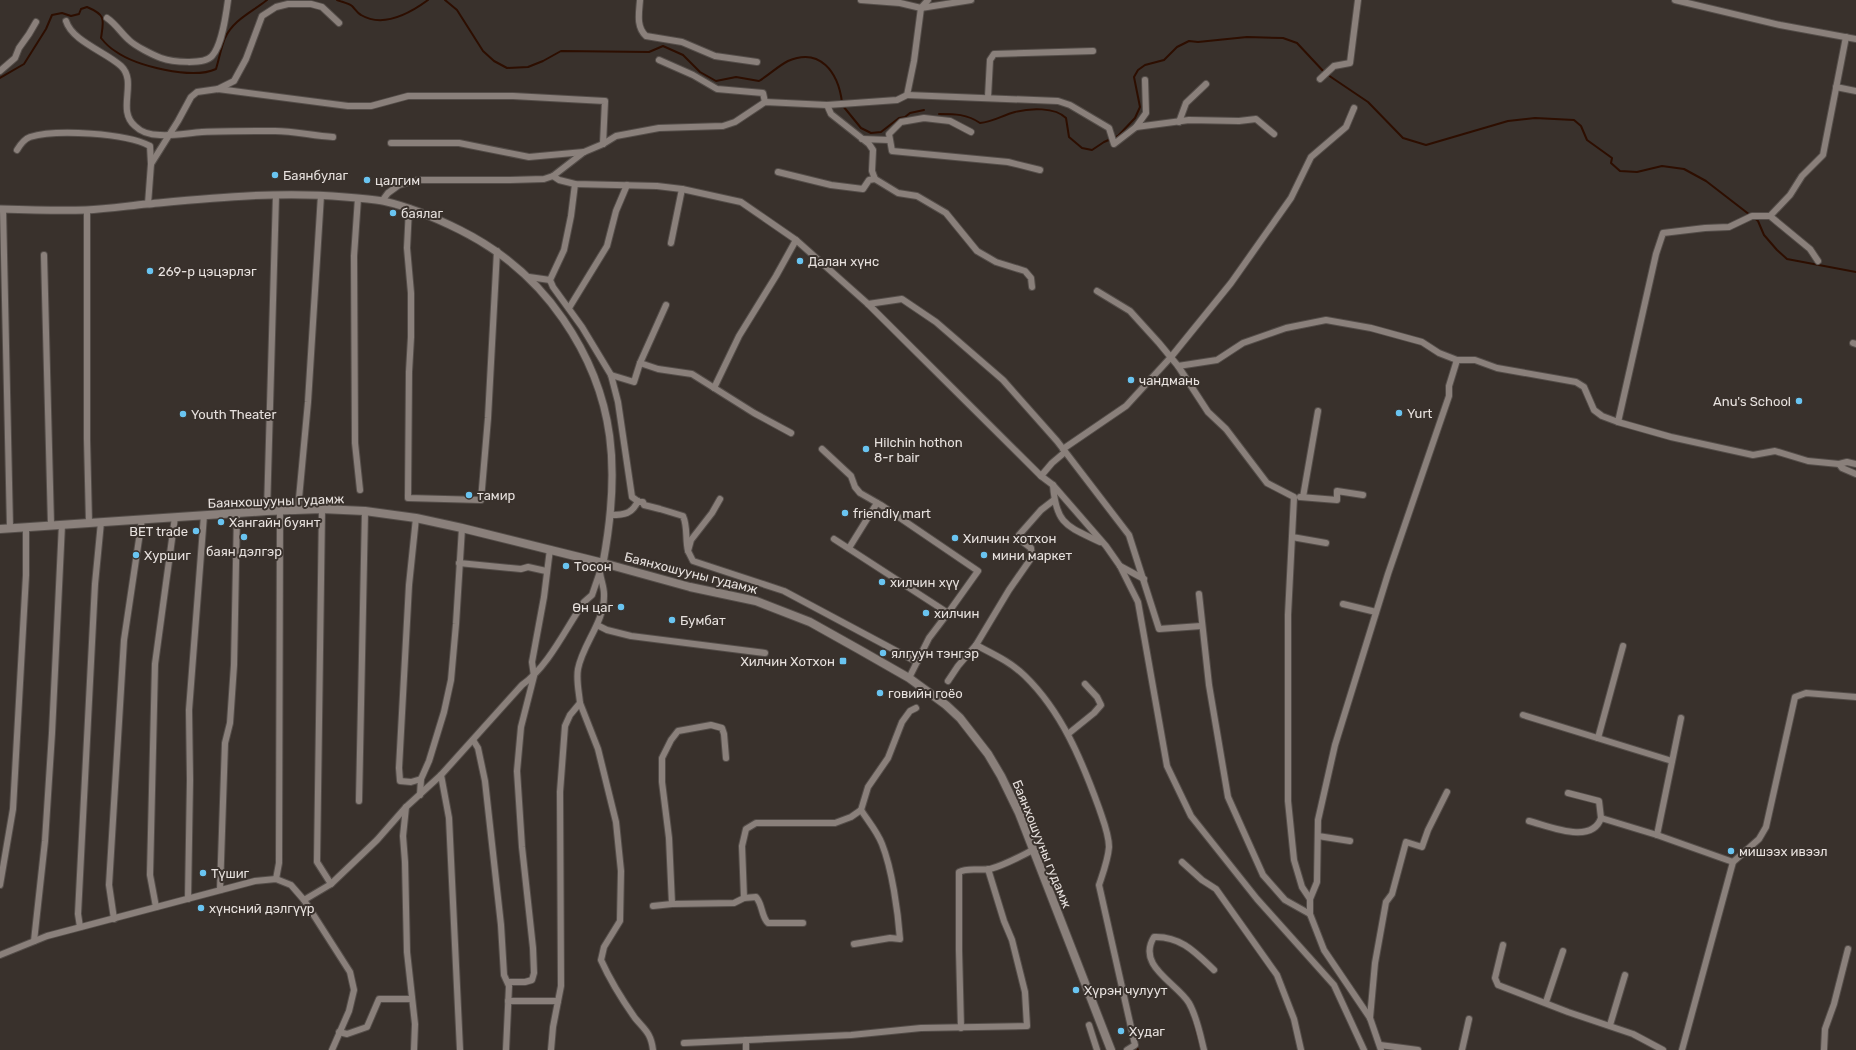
<svg xmlns="http://www.w3.org/2000/svg" width="1856" height="1050" font-family="Rubik,sans-serif">
  <style>
    .lines { fill: none; stroke-linecap: round; stroke-linejoin: round }
    .stream { stroke: #2d0e00; stroke-width: 2 }
    .minor-casing { stroke: #544d49; stroke-width: 8 }
    .tertiary-casing { stroke: #544d49; stroke-width: 9 }
    .secondary-casing { stroke: #544d49; stroke-width: 10 }
    .minor { stroke: #8a807b; stroke-width: 6 }
    .tertiary { stroke: #8a807b; stroke-width: 7 }
    .secondary { stroke: #8a807b; stroke-width: 8 }
    .poi-dot { fill: #69c4f1; stroke: #39312c; stroke-width: 1.5 }
    .labels { text-anchor: middle; dominant-baseline: central; stroke-width: 4; stroke-linejoin: round; paint-order: stroke }
    .poi-label { font-size: 13px; fill: #e7e1de; stroke: #39312c; text-anchor: start }
    .street-label { font-size: 13px; fill: #e7e1de; stroke: #39312c }
  </style>
  <rect width="100%" height="100%" fill="#39312c"/>
  <g class="lines">
    <!-- stream -->
    <g class="stream">
      <path d="M337,0C342,2 348,3 352,6C355,9 357,13 361,15C383,28 409,14 428,0"/>
      <path d="M445,0L457,10L483,51L494,61L507,68L528,67L543,61L561,51L649,52L663,46L683,55L700,72L716,81L736,77L759,81C769,75 778,66 788,61C820,47 838,72 842,102"/>
      <path d="M0,78L24,64L46,29L52,15L62,13L71,16L79,14L81,9L87,7C106,15 104,19 101,38C105,43 110,48 115,51C136,66 192,80 216,69C219,59 221,48 225,38C233,20 252,12 267,0"/>
      <path d="M843,106L861,128L871,133L881,132L899,118L905,117L910,113L924,110"/>
      <path d="M939,114C955,114 967,114 980,123C993,122 1003,115 1015,112C1030,108 1055,107 1066,118L1069,137L1082,148L1092,150L1104,142L1118,136L1135,118L1140,107L1134,77L1138,70L1145,65L1164,60L1177,47L1189,41L1198,42L1247,37L1283,38L1297,43L1325,73L1368,102L1403,138L1426,145L1508,121L1535,118L1574,120L1581,126L1587,140L1612,158L1611,163L1620,171L1637,172L1662,166L1684,169L1706,181L1750,215"/>
      <path d="M1753,217L1758,221L1764,235L1777,250L1787,259L1856,272"/>
      <path d="M1192,1016L1201,1049"/>
      <path d="M1136,1045L1138,1050"/>
    </g>
    <defs>
      <g id="minor">
        <path d="M640,0C639,13 636,27 646,36L682,42L715,56L757,62"/>
        <path d="M861,0L900,3L921,8L971,0"/>
        <path d="M1675,0L1780,25L1856,39"/>
        <path d="M107,18C116,24 121,33 129,40C135,46 153,55 161,58C172,62 204,65 212,56C222,45 226,15 228,0"/>
        <path d="M66,21C72,41 106,52 121,66C138,82 116,110 135,126C141,132 150,135 160,135C174,136 188,133 202,132C226,131 251,131 275,131C295,131 313,136 333,137"/>
        <path d="M659,60L693,75L717,89L763,93L765,102"/>
        <path d="M0,71L15,58L19,48L29,34L36,22"/>
        <path d="M1320,79L1334,66L1350,63L1358,0"/>
        <path d="M1836,87L1856,91"/>
        <path d="M218,89L234,81L246,59L262,16L276,7L288,4H311L322,7L339,23"/>
        <path d="M907,95L1058,101L1070,105L1109,128L1114,144L1136,127L1189,120L1239,121L1256,119L1274,134"/>
        <path d="M988,97L990,60L994,54L1093,51"/>
        <path d="M827,105L831,114L869,144L873,150L872,171L875,179L898,193L917,196L946,213L977,251L996,262L1025,271L1031,278L1032,287"/>
        <path d="M1179,122L1186,103L1206,84"/>
        <path d="M1136,127L1146,113L1145,80"/>
        <path d="M971,132L950,121L924,118L901,122L889,134L892,151L1008,162L1040,170"/>
        <path d="M862,139L889,140"/>
        <path d="M391,143H459L529,157L584,152"/>
        <path d="M17,150C20,145 24,139 30,137C56,129 126,133 150,146L151,164"/>
        <path d="M778,172L831,185L863,189L869,180L875,179"/>
        <path d="M553,176L584,152L603,144L616,136L659,128L723,126L735,122L765,102L827,105L897,100L907,95L914,61L921,8L928,0"/>
        <path d="M575,184L571,216L564,250L550,280L553,287L582,327L611,375L618,402L632,497L639,502H643L644,505L660,509L683,516C688,527 685,539 688,551"/>
        <path d="M358,198L354,256L355,443L360,490"/>
        <path d="M382,201L388,193L399,185L418,180H510L544,179L553,176L559,180L575,184L657,186L682,189L741,202L796,240L868,304L1041,476L1053,485L1106,546L1120,566L1138,602L1167,766L1191,816L1257,899L1334,985L1364,1050"/>
        <path d="M148,204L151,164L178,121L191,97L197,92L218,89L348,106H371L408,96H513L605,101L603,144"/>
        <path d="M409,208L407,248L411,293V337L409,372L408,498L481,500L488,418L497,251"/>
        <path d="M3,209L10,528"/>
        <path d="M87,210V439L89,523"/>
        <path d="M1770,216L1810,249L1818,261"/>
        <path d="M671,243L682,189"/>
        <path d="M44,255L51,525"/>
        <path d="M529,277L550,280"/>
        <path d="M1097,291L1130,311L1159,343L1178,366L1208,412L1226,429L1267,483L1294,497L1288,615V801L1294,860L1302,887L1310,899V914"/>
        <path d="M868,304L902,299L936,322L1003,380L1057,441L1129,535L1159,629L1201,626"/>
        <path d="M569,308L607,246L616,211L627,185"/>
        <path d="M1853,343L1856,344"/>
        <path d="M640,363L666,305"/>
        <path d="M1178,366L1217,360L1243,343L1286,328L1326,320L1371,328L1422,342L1439,353L1457,360"/>
        <path d="M611,375L634,382L640,363L658,369L692,374L754,413L791,433"/>
        <path d="M714,388L739,336L776,276L796,240"/>
        <path d="M1618,422L1656,254L1663,233L1705,228L1729,227L1752,216H1770L1790,195L1802,176L1823,155L1846,37"/>
        <path d="M822,449L851,476L855,487L860,493L881,505L978,571L948,613"/>
        <path d="M1063,449L1126,406L1171,357L1231,283L1291,198L1311,157L1346,127L1354,108"/>
        <path d="M1839,464L1847,462L1856,464"/>
        <path d="M1041,476L1052,463L1065,452"/>
        <path d="M1053,485C1056,525 1067,526 1100,542"/>
        <path d="M1300,497L1337,500V491L1363,495"/>
        <path d="M1303,497L1318,411"/>
        <path d="M720,499L712,513L691,540L688,551L693,561L784,591L917,662"/>
        <path d="M298,509L308,402L321,195"/>
        <path d="M322,509L317,862L331,884"/>
        <path d="M267,511L276,195"/>
        <path d="M611,515C624,515 632,514 638,501"/>
        <path d="M416,518L409,585L399,768L400,781L411,782L421,779"/>
        <path d="M1292,537L1326,543"/>
        <path d="M834,539L948,613L929,638L909,678"/>
        <path d="M849,548L877,503"/>
        <path d="M459,563L521,569L528,567L546,571"/>
        <path d="M1120,566L1144,579"/>
        <path d="M1199,594L1209,685L1228,797L1263,875L1285,900L1310,914L1324,950L1370,1018L1381,1050"/>
        <path d="M1343,604L1376,612"/>
        <path d="M597,625L607,630L631,636L765,653"/>
        <path d="M976,645C993,654 1011,662 1025,676C1062,712 1082,761 1099,808C1103,820 1109,834 1109,847C1108,860 1103,873 1099,885L1135,1045L1127,1050"/>
        <path d="M948,681L958,666L976,645L1009,590L1032,557L1031,548L1019,539V535L1041,510L1054,500"/>
        <path d="M580,703L598,749L616,822L621,871L620,921L604,947L601,960C610,980 623,1001 635,1018C645,1030 651,1033 653,1050"/>
        <path d="M1523,715L1672,761"/>
        <path d="M1068,734L1094,713L1101,705L1097,697L1085,684"/>
        <path d="M1598,738L1623,646"/>
        <path d="M473,740L478,748L485,781L501,925L504,975L509,986L506,1050"/>
        <path d="M726,758L724,734L722,728L711,725L678,731L671,740L662,758V782L669,838L672,904L734,903L744,898L742,846L746,829L756,823H835L851,817L861,810L868,787L888,758L902,722L910,711L916,708"/>
        <path d="M441,775L449,818L460,1050"/>
        <path d="M1568,793L1599,801L1601,818"/>
        <path d="M420,795L421,779L429,761L444,712L451,680L456,624L462,528"/>
        <path d="M359,801L365,511"/>
        <path d="M406,807L403,836L405,862L407,952L415,1024L414,1050"/>
        <path d="M1529,821C1549,826 1592,845 1601,818L1657,835L1733,862"/>
        <path d="M1657,835L1681,718"/>
        <path d="M1318,836L1350,841"/>
        <path d="M1182,862L1202,880L1216,889L1277,975L1294,1019L1301,1050"/>
        <path d="M276,879L279,863L280,510"/>
        <path d="M0,885L13,809L26,575V527"/>
        <path d="M220,890L225,743L230,723L234,665L237,513"/>
        <path d="M744,898L756,897C763,905 761,916 768,923H803"/>
        <path d="M188,899L190,780L189,710L204,515"/>
        <path d="M1310,899L1317,882L1318,820L1335,745L1388,574L1449,396V386L1457,360H1475L1497,368L1576,382L1584,387L1594,410L1602,416L1618,422L1671,437L1753,455L1775,451L1808,461L1839,464L1842,468L1856,474"/>
        <path d="M304,900L331,884L377,840L406,807L441,775L522,685C548,667 566,628 584,602L592,595L603,563"/>
        <path d="M653,906L672,904"/>
        <path d="M156,907L150,875L155,664L175,517"/>
        <path d="M114,919L109,885L124,640L142,519"/>
        <path d="M80,927L78,914L95,584L101,522"/>
        <path d="M34,941L45,841L52,733L62,524"/>
        <path d="M854,944L890,938L900,939C898,912 892,869 882,844C877,831 868,821 861,810"/>
        <path d="M1503,945L1495,978L1498,985L1568,1012L1633,1034L1663,1050"/>
        <path d="M0,955L47,936L255,881L276,879L291,885L304,900L350,972L354,990L349,1011L332,1050"/>
        <path d="M508,982H525L532,980L534,973L533,948L522,847L517,771L521,727L534,676L532,662L544,597L550,549"/>
        <path d="M508,1001H558"/>
        <path d="M1546,1002L1563,951"/>
        <path d="M1370,1018L1375,963L1386,902L1392,894L1406,842L1422,847L1428,830L1447,792"/>
        <path d="M1089,1025L1097,1050"/>
        <path d="M1610,1025L1625,975"/>
        <path d="M961,1028L959,950V872C968,867 980,871 990,869C1005,865 1019,857 1033,850"/>
        <path d="M339,1032L347,1034L367,1027L379,999H412"/>
        <path d="M746,1040V1050"/>
        <path d="M684,1043L851,1035L921,1028L1027,1026L1025,992L1012,940L1004,921L988,869"/>
        <path d="M1380,1045L1418,1050"/>
        <path d="M551,1050L553,1027L561,986L560,792L565,726L570,715L580,703C579,692 576,680 578,669C583,643 605,622 604,594C604,587 601,580 600,573"/>
        <path d="M1204,1050C1200,1034 1197,1017 1189,1003C1177,983 1136,966 1154,937C1181,936 1196,953 1214,970"/>
        <path d="M1462,1050L1469,1019"/>
        <path d="M1682,1050L1733,862L1759,839L1766,827L1795,697L1806,693L1856,697"/>
        <path d="M1824,1050L1825,1029L1834,1004L1848,949"/>
      </g>
      <path id="tertiary" d="M0,209C29,210 58,211 86,210C106,209 127,206 147,204C212,198 279,191 345,197C358,198 371,199 383,201C410,207 436,218 460,230C502,251 537,281 563,319C617,397 620,472 603,563"/>
      <path id="secondary" d="M0,529L267,511L322,509L365,511L416,518L462,528L603,563L690,587L756,601L810,622L860,650L909,678L946,705L960,718L988,754L1001,776L1019,813L1111,1050"/>
    </defs>
    <!-- minor casing -->
    <use href="#minor" class="minor-casing"/>
    <!-- tertiary casing -->
    <use href="#tertiary" class="tertiary-casing"/>
    <!-- secondary casing -->
    <use href="#secondary" class="secondary-casing"/>
    <!-- minor -->
    <use href="#minor" class="minor"/>
    <!-- tertiary -->
    <use href="#tertiary" class="tertiary"/>
    <!-- secondary -->
    <use href="#secondary" class="secondary"/>
  </g>
  <!-- markers -->
  <g class="poi-dot">
    <circle cx="275" cy="175" r="4"/>
    <circle cx="367" cy="180" r="4"/>
    <circle cx="393" cy="213" r="4"/>
    <circle cx="800" cy="261" r="4"/>
    <circle cx="150" cy="271" r="4"/>
    <circle cx="1131" cy="380" r="4"/>
    <circle cx="1799" cy="401" r="4"/>
    <circle cx="1399" cy="413" r="4"/>
    <circle cx="183" cy="414" r="4"/>
    <circle cx="866" cy="449" r="4"/>
    <circle cx="469" cy="495" r="4"/>
    <circle cx="845" cy="513" r="4"/>
    <circle cx="221" cy="522" r="4"/>
    <circle cx="196" cy="531" r="4"/>
    <circle cx="244" cy="537" r="4"/>
    <circle cx="955" cy="538" r="4"/>
    <circle cx="136" cy="555" r="4"/>
    <circle cx="984" cy="555" r="4"/>
    <circle cx="566" cy="566" r="4"/>
    <circle cx="882" cy="582" r="4"/>
    <circle cx="621" cy="607" r="4"/>
    <circle cx="926" cy="613" r="4"/>
    <circle cx="672" cy="620" r="4"/>
    <circle cx="883" cy="653" r="4"/>
    <rect x="839" y="657" width="8" height="8" rx="2"/>
    <circle cx="880" cy="693" r="4"/>
    <circle cx="1731" cy="851" r="4"/>
    <circle cx="203" cy="873" r="4"/>
    <circle cx="201" cy="908" r="4"/>
    <circle cx="1076" cy="990" r="4"/>
    <circle cx="1121" cy="1031" r="4"/>
  </g>
  <g class="labels">
    <!-- poi labels -->
    <g class="poi-label">
      <text x="283" y="175">Баянбулаг</text>
      <text x="375" y="180">цалгим</text>
      <text x="401" y="213">баялаг</text>
      <text x="808" y="261">Далан хүнс</text>
      <text x="158" y="271">269-р цэцэрлэг</text>
      <text x="1139" y="380">чандмань</text>
      <text x="1791" y="401" text-anchor="end">Anu's School</text>
      <text x="1407" y="413">Yurt</text>
      <text x="191" y="414">Youth Theater</text>
      <text x="874" y="442">Hilchin hothon<tspan x="874" dy="15">8-r bair</tspan></text>
      <text x="477" y="495">тамир</text>
      <text x="853" y="513">friendly mart</text>
      <text x="229" y="522">Хангайн буянт</text>
      <text x="188" y="531" text-anchor="end">BET trade</text>
      <text x="963" y="538">Хилчин хотхон</text>
      <text x="244" y="551" text-anchor="middle">баян дэлгэр</text>
      <text x="144" y="555">Хуршиг</text>
      <text x="992" y="555">мини маркет</text>
      <text x="574" y="566">Тосон</text>
      <text x="890" y="582">хилчин хүү</text>
      <text x="613" y="607" text-anchor="end">Өн цаг</text>
      <text x="934" y="613">хилчин</text>
      <text x="680" y="620">Бумбат</text>
      <text x="891" y="653">ялгуун тэнгэр</text>
      <text x="835" y="661" text-anchor="end">Хилчин Хотхон</text>
      <text x="888" y="693">говийн гоёо</text>
      <text x="1739" y="851">мишээх ивээл</text>
      <text x="211" y="873">Түшиг</text>
      <text x="209" y="908">хүнсний дэлгүүр</text>
      <text x="1084" y="990">Хүрэн чулуут</text>
      <text x="1129" y="1031">Худаг</text>
    </g>
    <!-- street labels -->
    <g class="street-label">
      <text transform="translate(276 501) rotate(-2)">Баянхошууны гудамж</text>
      <text transform="translate(691 573) rotate(14)">Баянхошууны гудамж</text>
      <text transform="translate(1042 844) rotate(68)">Баянхошууны гудамж</text>
    </g>
  </g>
</svg>
